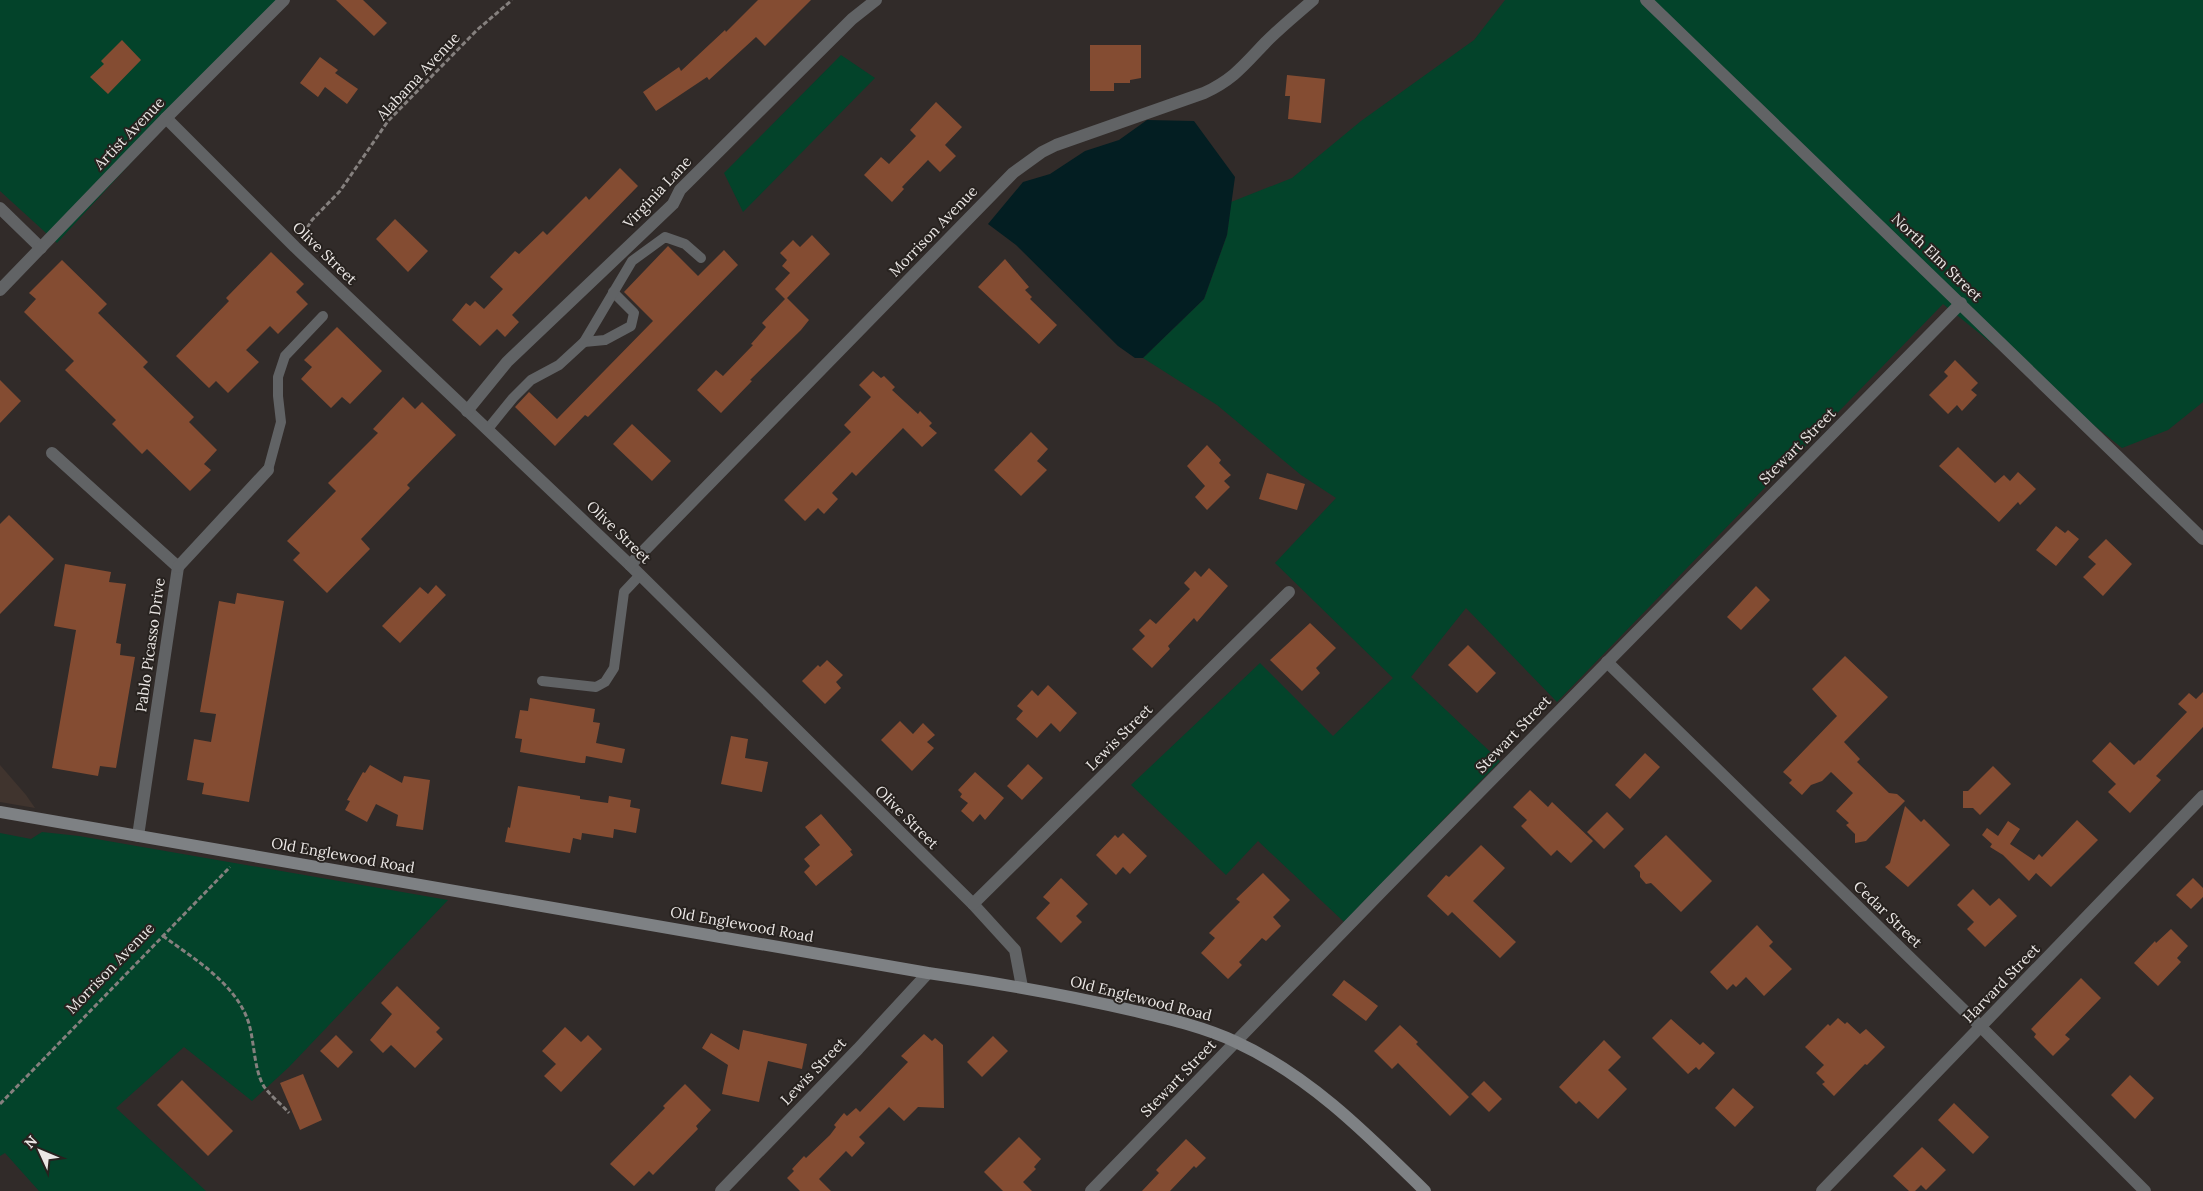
<svg xmlns="http://www.w3.org/2000/svg" width="2203" height="1191" font-family="Lora,serif">
  <style>
    .built { fill: #40342e }
    .green { fill: #03432a }
    .water { fill: #031e22 }
    .building { fill: #844c32 }
    .lines { fill: none; stroke-linecap: round; stroke-linejoin: round }
    .path { stroke: #85807e; stroke-width: 3; stroke-dasharray: 5 2.5; stroke-linecap: butt }
    .lane { stroke: #616365; stroke-width: 10 }
    .street { stroke: #616365; stroke-width: 12 }
    .secondary { stroke: #7e8184; stroke-width: 12 }
    .labels { text-anchor: middle; dominant-baseline: central; stroke-width: 4; stroke-linejoin: round; paint-order: stroke }
    .street-label { font-size: 15px; fill: #ebe7e5; stroke: #27221f }
  </style>
  <rect width="100%" height="100%" fill="#312b29"/>
  <!-- built -->
  <path class="built" d="M0,765L26,795L35,808L0,802Z"/>
  <!-- green -->
  <g class="green">
    <path d="M0,0H281L57,243L0,191Z"/>
    <path d="M1505,0H2203V402L2168,430L2122,448L1943,304L1557,702L1466,608L1411,677L1500,761L1344,922L1258,841L1226,875L1131,785L1260,663L1333,736L1393,678L1275,563L1336,498L1301,475L1217,405L1143,358L1204,299L1227,235L1231,202L1292,178L1361,121L1474,40Z"/>
    <path d="M841,55L875,78L743,212L724,173Z"/>
    <path d="M42,832L79,836L448,900L289,1067L252,1101L184,1047L116,1108L206,1191H39L5,1153L0,1156V833L31,839Z"/>
  </g>
  <!-- water -->
  <path class="water" d="M1147,120L1194,121L1235,177L1227,235L1204,299L1143,358H1135L1118,346L1016,245L988,224L1023,182L1050,174L1085,151L1119,140Z"/>
  <!-- building -->
  <g class="building">
    <path d="M336,0H363L387,23L374,36Z"/>
    <path d="M758,0H811L765,46L756,37L709,80L707,77L656,111L643,92L679,67L681,71L725,30L726,32Z"/>
    <path d="M122,40L141,60L108,94L90,77L104,64L101,61Z"/>
    <path d="M1090,45H1141V78L1130,80V83H1114V91H1090Z"/>
    <path d="M320,57L338,70L335,73L358,89L347,104L325,87L318,97L300,83Z"/>
    <path d="M1287,75L1325,79L1321,123L1288,119L1290,96H1285Z"/>
    <path d="M936,102L962,127L945,145L956,156L940,172L928,160L902,187L904,189L892,202L864,175L881,157L889,164L916,136L910,130Z"/>
    <path d="M620,168L638,186L512,315L519,322L505,337L497,329L480,346L452,320L466,303L470,306L475,301L484,309L503,289L490,277L515,251L519,254L543,231L547,235L586,196L589,200Z"/>
    <path d="M395,219L428,251L408,272L376,239Z"/>
    <path d="M812,235L830,254L787,298L809,320L801,330L750,380L752,381L721,413L697,390L716,370L723,376L753,345L751,344L766,327L762,323L785,299L775,289L790,273L782,266L787,260L780,253L793,240L800,247Z"/>
    <path d="M668,246L698,276L724,250L738,265L588,417L585,415L555,446L515,407L529,392L557,419L653,321L624,292Z"/>
    <path d="M271,252L304,284L296,292L308,304L278,334L270,326L246,350L259,362L228,393L216,381L209,388L176,356L229,301L226,298Z"/>
    <path d="M1005,259L1029,287L1025,290L1032,297L1030,299L1057,325L1039,344L978,287Z"/>
    <path d="M62,260L107,304L98,313L148,362L143,367L194,417L189,422L217,450L204,464L211,470L190,491L147,449L142,454L112,424L116,420L65,370L74,361L24,312L36,299L29,293Z"/>
    <path d="M337,327L382,371L350,404L342,397L331,408L301,379L312,367L304,360Z"/>
    <path d="M1955,360L1978,383L1971,390L1977,395L1962,411L1957,405L1948,414L1929,395L1948,376L1944,372Z"/>
    <path d="M873,371L881,378L884,376L895,387L892,390L918,414L920,411L932,423L929,426L937,433L922,447L903,428L856,476L852,472L832,493L838,499L824,514L818,508L805,521L784,500L851,432L844,425L871,397L859,385Z"/>
    <path d="M0,380L21,401L0,423Z"/>
    <path d="M403,397L415,409L422,402L456,435L407,485L410,488L361,539L370,549L327,593L293,560L300,553L287,541L336,491L328,483L378,433L373,429Z"/>
    <path d="M632,424L671,461L652,481L613,444Z"/>
    <path d="M1031,432L1048,449L1037,461L1047,470L1021,496L994,470Z"/>
    <path d="M1207,445L1221,460L1219,463L1231,475L1224,481L1230,487L1207,510L1195,497L1205,486L1187,466Z"/>
    <path d="M1958,447L1995,483L2004,475L2010,481L2018,472L2036,489L2020,505L2018,502L1999,522L1939,466Z"/>
    <path d="M1267,473L1305,484L1297,510L1259,499Z"/>
    <path d="M9,515L54,559L0,614V524Z"/>
    <path d="M2056,526L2065,533L2068,530L2079,539L2056,566L2036,550Z"/>
    <path d="M2106,539L2132,564L2103,596L2083,577L2096,564L2088,557Z"/>
    <path d="M65,564L111,572L109,582L126,584L116,643L121,644L120,655L135,657L116,768L100,766L98,776L52,768L76,630L54,626Z"/>
    <path d="M1209,568L1228,586L1197,622L1194,618L1168,646L1170,649L1152,668L1132,649L1145,636L1139,630L1150,619L1156,624L1190,589L1184,583L1195,571L1201,577Z"/>
    <path d="M436,585L446,595L400,643L382,626L420,587L428,594Z"/>
    <path d="M1756,586L1770,600L1741,630L1727,617Z"/>
    <path d="M237,593L284,601L249,802L202,794L204,783L187,780L194,739L211,742L216,714L200,712L219,601L235,604Z"/>
    <path d="M1310,623L1336,648L1316,668L1320,673L1302,691L1270,660Z"/>
    <path d="M1468,645L1496,673L1477,693L1448,665Z"/>
    <path d="M1845,656L1888,697L1844,742L1860,759L1857,762L1889,793L1897,794L1905,801L1866,841L1855,843V834L1846,825L1849,823L1836,811L1853,793L1831,772L1822,781L1811,785L1802,795L1789,783L1792,780L1783,772L1837,716L1812,689Z"/>
    <path d="M827,660L843,675L836,682L841,688L825,704L802,681L818,665L820,667Z"/>
    <path d="M1048,685L1077,713L1060,732L1051,723L1037,738L1016,719L1023,711L1017,706L1032,690L1038,696Z"/>
    <path d="M2203,692V727L2156,776L2161,780L2130,813L2108,792L2116,784L2092,761L2110,742L2134,765L2139,760L2140,761L2187,712L2178,704L2189,693L2196,699Z"/>
    <path d="M530,698L595,709L593,722L600,723L596,743L625,749L622,763L586,756L585,763H581L520,752L522,739L515,738L520,710L528,711Z"/>
    <path d="M900,721L913,734L923,723L935,735L927,742L934,748L912,771L881,740Z"/>
    <path d="M731,736L748,739L745,758L768,762L762,792L721,784Z"/>
    <path d="M1645,753L1660,767L1630,799L1615,785Z"/>
    <path d="M1028,764L1043,778L1022,800L1007,786Z"/>
    <path d="M370,765L402,783L404,776L430,780L423,830L396,826L398,815L376,804L367,822L345,810L350,801L347,800L363,772L365,773Z"/>
    <path d="M1993,766L2011,784L1980,815L1973,808H1963V791H1968Z"/>
    <path d="M975,772L1004,798L985,820L980,814L973,822L961,811L968,803L960,797L962,794L958,790Z"/>
    <path d="M518,786L580,796V799L608,803L609,796L631,800L630,807L640,809L636,833L614,829L613,838L582,833L581,840L573,838L570,853L505,842L508,827L510,828Z"/>
    <path d="M1530,790L1548,807L1552,802L1593,841L1571,863L1557,850L1551,856L1521,826L1527,820L1513,807Z"/>
    <path d="M1905,806L1921,822L1924,819L1950,845L1908,887L1885,867L1890,863Z"/>
    <path d="M1607,812L1624,829L1604,849L1587,832Z"/>
    <path d="M821,814L852,850L850,851L853,855L816,886L804,872L810,866L804,859L820,845L805,827Z"/>
    <path d="M2077,820L2098,840L2051,887L2036,873L2029,881L2003,855L1990,847L1992,844L1982,835L1987,828L1998,836L2008,821L2020,829L2010,844L2034,860L2039,854L2042,857Z"/>
    <path d="M1123,833L1147,856L1130,874L1123,867L1116,875L1096,855L1115,835L1118,838Z"/>
    <path d="M1666,835L1712,881L1681,912L1651,883L1646,884L1640,877V872L1634,866Z"/>
    <path d="M1481,845L1505,868L1473,901L1516,942L1500,958L1452,912L1448,916L1427,896L1446,875L1449,877Z"/>
    <path d="M1263,873L1290,900L1273,917L1281,926L1266,941L1262,938L1239,962L1242,965L1228,979L1201,953L1215,938L1209,933L1240,902L1236,899Z"/>
    <path d="M1061,878L1088,904L1076,916L1082,922L1061,943L1036,918L1050,903L1043,897Z"/>
    <path d="M2193,878L2203,888V897L2191,909L2176,895Z"/>
    <path d="M1973,889L1990,906L1999,898L2017,916L1985,947L1967,929L1974,922L1957,905Z"/>
    <path d="M1757,925L1773,942L1769,946L1792,969L1764,996L1746,977L1736,987L1733,984L1727,990L1710,972Z"/>
    <path d="M2171,929L2188,946L2177,958L2181,962L2158,986L2134,963L2155,941L2156,943Z"/>
    <path d="M2081,978L2101,998L2065,1035L2070,1039L2053,1056L2034,1037L2036,1034L2031,1029Z"/>
    <path d="M1344,980L1378,1006L1366,1021L1332,995Z"/>
    <path d="M397,986L440,1028L436,1032L443,1039L415,1068L391,1045L383,1053L370,1040L392,1014L381,1003Z"/>
    <path d="M1838,1018L1845,1024L1847,1022L1860,1034L1866,1029L1885,1047L1867,1065L1865,1064L1834,1096L1822,1084L1825,1082L1816,1073L1824,1065L1805,1047L1828,1024L1830,1026Z"/>
    <path d="M1671,1019L1700,1045L1703,1042L1715,1053L1699,1070L1696,1067L1688,1074L1652,1038Z"/>
    <path d="M1400,1025L1418,1042L1416,1044L1469,1097L1450,1116L1398,1063L1392,1069L1374,1051Z"/>
    <path d="M565,1027L581,1042L588,1035L602,1049L561,1092L544,1076L556,1064L542,1051Z"/>
    <path d="M743,1030L807,1044L802,1069L768,1061L759,1102L722,1094L728,1065L702,1048L711,1033L739,1050Z"/>
    <path d="M924,1034L932,1041L935,1038L943,1045L944,1108L918,1107L904,1121L889,1107L859,1137L865,1143L852,1157L846,1151L819,1179L831,1191H800L787,1178L794,1171L792,1169L804,1156L806,1158L830,1135L836,1127L834,1125L844,1113L847,1116L856,1108L860,1112L908,1062L901,1056Z"/>
    <path d="M336,1035L353,1052L338,1068L320,1051Z"/>
    <path d="M993,1036L1008,1051L982,1077L967,1062Z"/>
    <path d="M1604,1040L1621,1057L1608,1070L1627,1089L1598,1119L1579,1101L1576,1104L1559,1087Z"/>
    <path d="M303,1074L322,1120L300,1130L280,1083Z"/>
    <path d="M2130,1075L2154,1098L2135,1119L2111,1095Z"/>
    <path d="M182,1080L233,1131L208,1156L157,1105Z"/>
    <path d="M1484,1081L1502,1099L1489,1112L1471,1094Z"/>
    <path d="M685,1084L711,1110L696,1126L698,1129L653,1175L649,1171L634,1186L610,1164L665,1108L663,1106Z"/>
    <path d="M1733,1088L1754,1107L1735,1127L1715,1108Z"/>
    <path d="M1954,1103L1989,1137L1973,1154L1938,1120Z"/>
    <path d="M1019,1137L1041,1159L1034,1167L1036,1169L1023,1182L1032,1191H1003L984,1172Z"/>
    <path d="M1186,1139L1206,1158L1196,1168L1194,1166L1170,1191H1142L1159,1173L1156,1170Z"/>
    <path d="M1922,1147L1946,1170L1926,1190L1921,1185L1915,1191H1909L1893,1176Z"/>
  </g>
  <g class="lines">
    <!-- path -->
    <g class="path">
      <path d="M303,234L312,220L340,191L388,121L477,30L512,0"/>
      <path d="M163,936C193,958 233,982 247,1018C255,1038 253,1071 265,1088C272,1097 282,1105 289,1113"/>
      <path d="M0,1104L230,867"/>
    </g>
    <!-- lane -->
    <g class="lane">
      <path d="M584,342L605,340L631,326L634,313L613,292"/>
      <path d="M487,430L513,398L531,380L559,365L584,342L632,261L665,237L685,244L701,258"/>
      <path d="M268,470L281,422L278,396V377L285,356L323,316"/>
      <path d="M542,681L596,687L605,682L614,668L624,592L640,575"/>
    </g>
    <!-- street -->
    <g class="street">
      <path d="M1646,0L2203,539"/>
      <path d="M166,118L295,247L630,565L973,904L1015,950L1022,987"/>
      <path d="M0,208L41,248"/>
      <path d="M0,290L166,118L284,0"/>
      <path d="M467,411L507,362L673,204L680,190L852,19L876,0"/>
      <path d="M52,453L178,567L138,836"/>
      <path d="M630,565L1013,173L1042,152L1056,145L1204,93C1234,79 1244,65 1266,42C1281,27 1297,14 1313,0"/>
      <path d="M178,567L268,470"/>
      <path d="M1607,662L1981,1027L2145,1191"/>
      <path d="M973,904L1289,592"/>
      <path d="M721,1191L858,1049L928,973"/>
      <path d="M1091,1191L1382,891L1961,303"/>
      <path d="M1822,1191L2203,796"/>
    </g>
    <!-- secondary -->
    <path class="secondary" d="M0,812L928,973C998,983 1067,995 1135,1011C1169,1019 1204,1027 1236,1042C1310,1076 1368,1135 1425,1191"/>
  </g>
  <g class="labels">
    <!-- street labels -->
    <g class="street-label">
      <text transform="translate(418 76) rotate(-47)">Alabama Avenue</text>
      <text transform="translate(129 133) rotate(-46)">Artist Avenue</text>
      <text transform="translate(657 192) rotate(-47)">Virginia Lane</text>
      <text transform="translate(933 231) rotate(-46)">Morrison Avenue</text>
      <text transform="translate(325 253) rotate(44)">Olive Street</text>
      <text transform="translate(1937 257) rotate(44)">North Elm Street</text>
      <text transform="translate(1797 446) rotate(-45)">Stewart Street</text>
      <text transform="translate(619 532) rotate(44)">Olive Street</text>
      <text transform="translate(150 645) rotate(-82)">Pablo Picasso Drive</text>
      <text transform="translate(1513 734) rotate(-46)">Stewart Street</text>
      <text transform="translate(1119 737) rotate(-45)">Lewis Street</text>
      <text transform="translate(907 817) rotate(45)">Olive Street</text>
      <text transform="translate(343 855) rotate(10)">Old Englewood Road</text>
      <text transform="translate(1888 914) rotate(44)">Cedar Street</text>
      <text transform="translate(742 924) rotate(10)">Old Englewood Road</text>
      <text transform="translate(110 968) rotate(-46)">Morrison Avenue</text>
      <text transform="translate(2001 983) rotate(-46)">Harvard Street</text>
      <text transform="translate(1141 998) rotate(14)">Old Englewood Road</text>
      <text transform="translate(813 1071) rotate(-46)">Lewis Street</text>
      <text transform="translate(1178 1078) rotate(-46)">Stewart Street</text>
    </g>
  </g>
  <!-- north arrow -->
  <g transform="translate(40 1151) rotate(314)" stroke="#27221f" stroke-width="4" paint-order="stroke">
  <path d="M0-4L9 19L0 12L-9 19Z" fill="#ebe7e5"/>
  <text y="-8" font-size="14" font-weight="bold" text-anchor="middle" fill="#ebe7e5">N</text>
  </g>
</svg>
